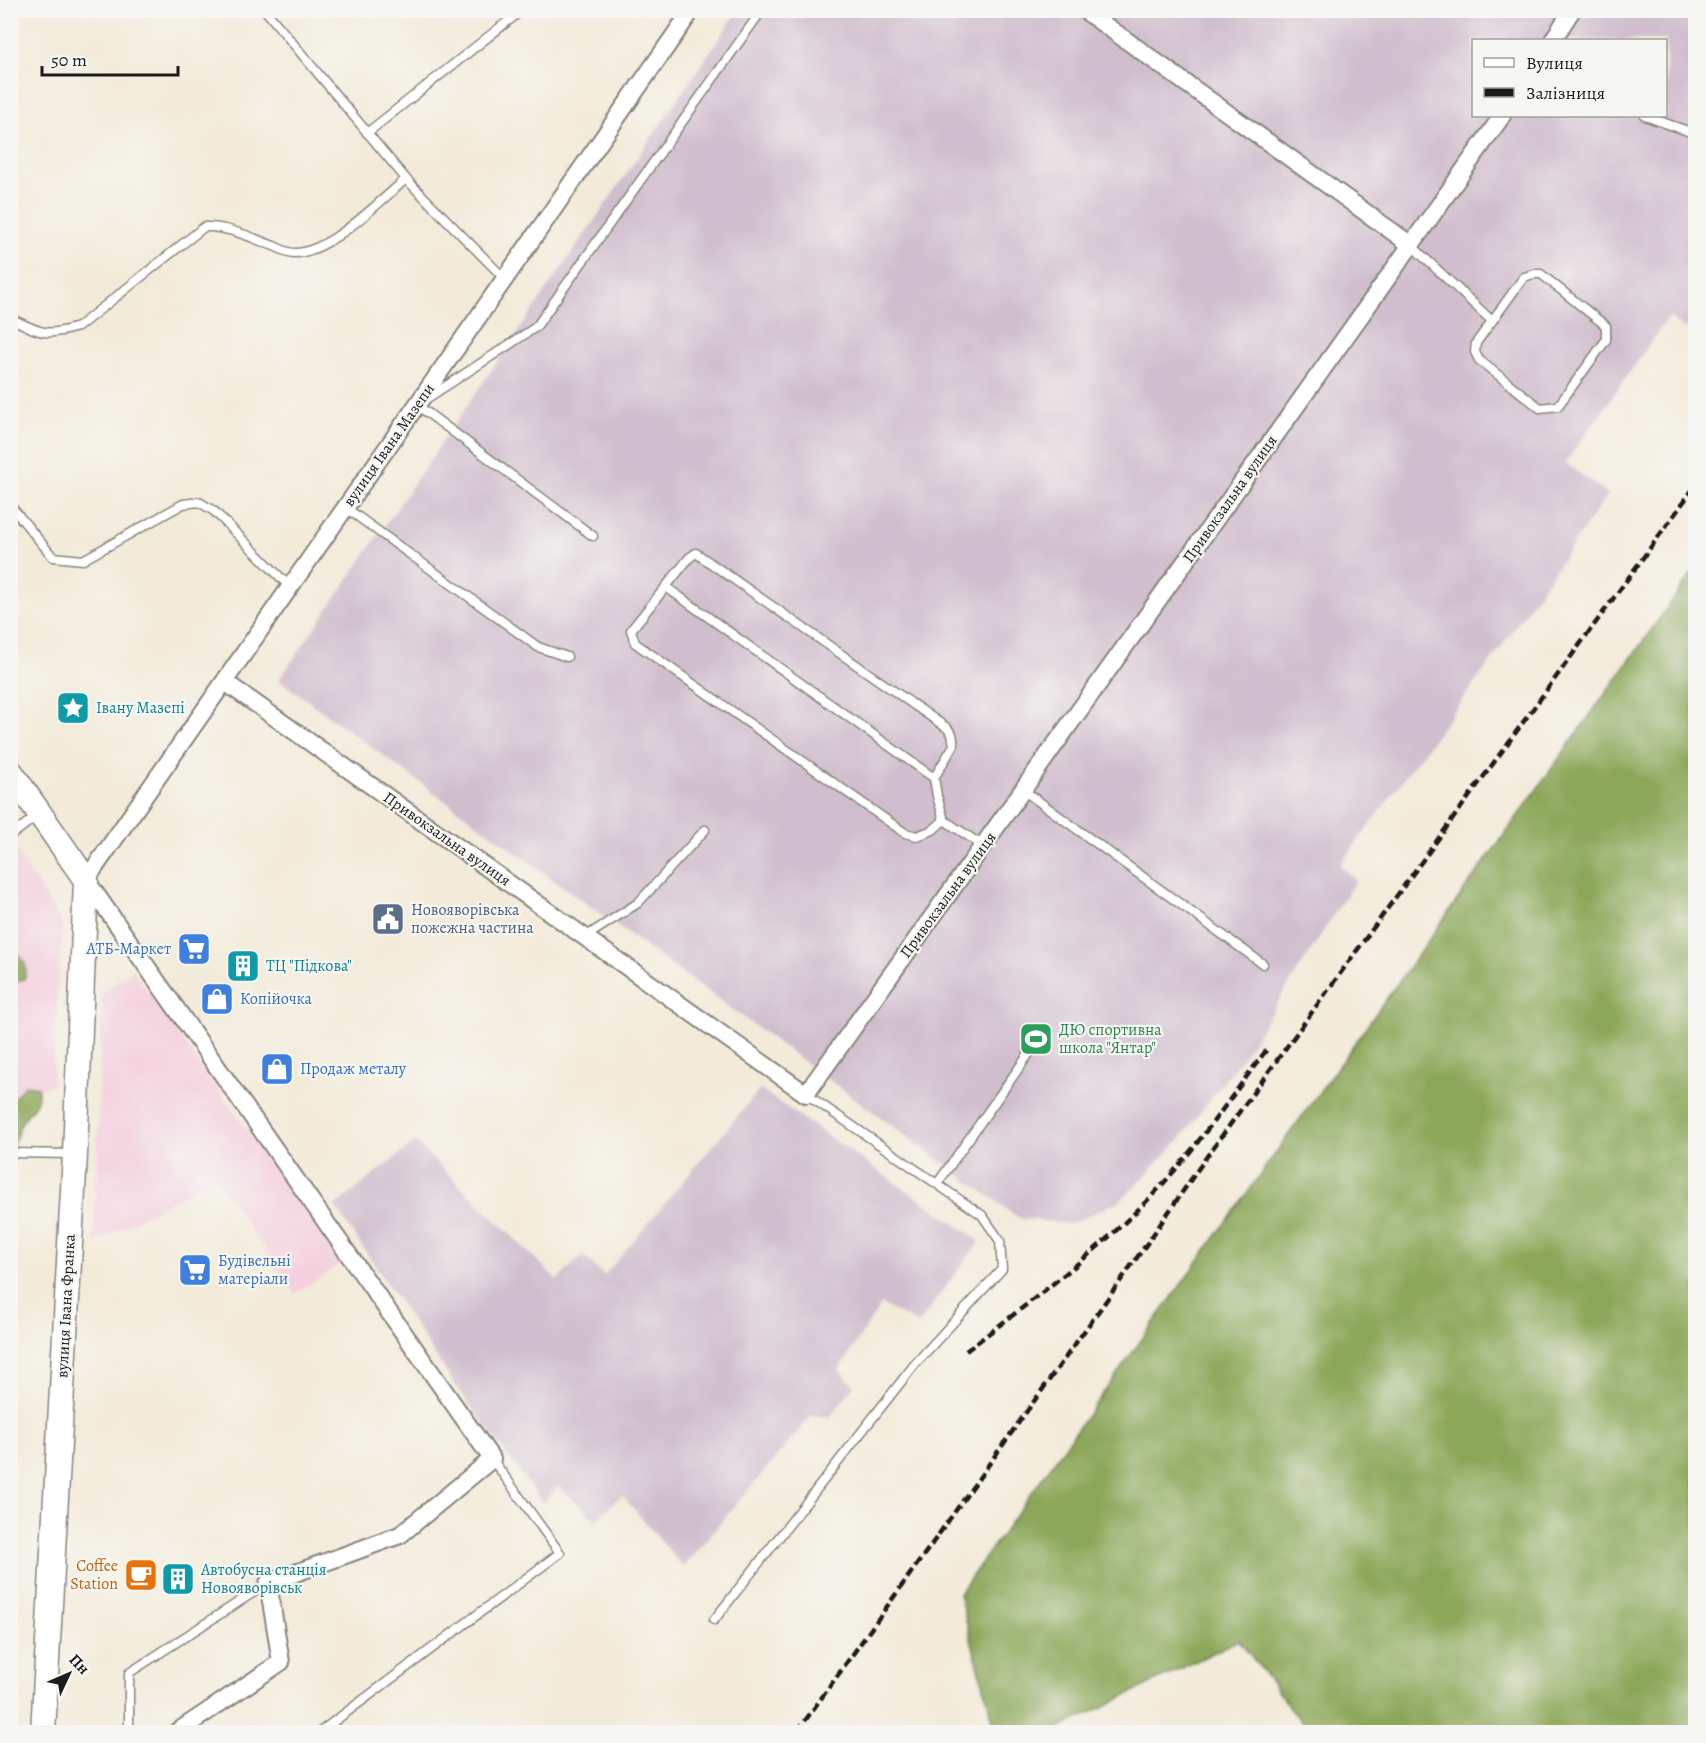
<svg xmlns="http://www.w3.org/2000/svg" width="1706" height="1743" font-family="Alegreya,serif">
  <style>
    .built { fill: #f4cfdd }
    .industrial { fill: #d0bdcd; fill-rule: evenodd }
    .forest { fill: #8ca75a; stroke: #54623b; stroke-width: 1.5 }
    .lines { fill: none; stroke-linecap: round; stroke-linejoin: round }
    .lane-casing { stroke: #88847a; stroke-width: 11 }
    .street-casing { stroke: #88847a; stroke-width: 20 }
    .secondary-casing { stroke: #88847a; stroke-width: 27 }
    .lane { stroke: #fff; stroke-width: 8 }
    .street { stroke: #fff; stroke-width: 16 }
    .secondary { stroke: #fff; stroke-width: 24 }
    .rail { stroke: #1c1c1c; stroke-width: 4.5; stroke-dasharray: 9 4.5; stroke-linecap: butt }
    .labels { text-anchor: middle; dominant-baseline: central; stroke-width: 4.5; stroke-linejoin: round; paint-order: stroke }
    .street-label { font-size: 16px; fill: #1c1c1c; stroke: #f6f6f2 }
    .culture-label { font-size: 16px; fill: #0d838f; stroke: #f6f6f2; text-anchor: start }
    .service-label { font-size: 16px; fill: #4e5e75; stroke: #f6f6f2; text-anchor: start }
    .shop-label { font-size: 16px; fill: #366cbe; stroke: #f6f6f2; text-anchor: start }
    .leisure-label { font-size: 16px; fill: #27864d; stroke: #f6f6f2; text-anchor: start }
    .food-label { font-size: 16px; fill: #c56008; stroke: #f6f6f2; text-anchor: end }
  </style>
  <rect width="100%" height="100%" fill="#f6f6f2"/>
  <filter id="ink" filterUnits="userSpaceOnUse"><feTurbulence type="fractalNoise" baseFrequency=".0167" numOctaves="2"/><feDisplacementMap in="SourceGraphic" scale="12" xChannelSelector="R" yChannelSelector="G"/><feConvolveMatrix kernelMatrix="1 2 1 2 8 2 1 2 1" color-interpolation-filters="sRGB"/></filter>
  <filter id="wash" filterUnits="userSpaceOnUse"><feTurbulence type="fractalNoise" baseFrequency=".008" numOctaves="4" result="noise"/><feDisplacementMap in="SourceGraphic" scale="24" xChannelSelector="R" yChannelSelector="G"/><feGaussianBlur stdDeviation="1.35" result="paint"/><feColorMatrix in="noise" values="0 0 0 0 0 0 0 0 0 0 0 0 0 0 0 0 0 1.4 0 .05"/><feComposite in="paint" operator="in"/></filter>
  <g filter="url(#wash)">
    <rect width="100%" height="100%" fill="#f3ebd9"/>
    <!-- built -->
    <g class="built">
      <path d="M15,849L62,923L52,1086L11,1094L10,852Z"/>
      <path d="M132,969L342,1263L295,1294L216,1177L94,1243L102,992Z"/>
    </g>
    <!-- industrial -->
    <g class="industrial">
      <path d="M738,11H1695V316L1685,330L1669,317L1565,463L1608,494L1497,653L1340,865L1356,880L1244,1055L1178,1142L1120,1201L1070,1224L1019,1218L279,680ZM1474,40H1666V116H1474Z"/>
      <path d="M760,1089L980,1241L918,1324L881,1304L839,1370L854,1385L830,1417L812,1415L683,1567L623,1496L616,1500L596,1520L558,1486L543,1503L457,1388L335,1206L415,1142L557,1280L583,1255L604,1276Z"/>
    </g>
    <!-- forest -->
    <g class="forest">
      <path d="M1695,569V1732H1309L1239,1640L1052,1732H996L959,1594Z"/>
      <path d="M10,943C20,956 30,963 24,979L15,982L11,978Z"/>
      <path d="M25,1085L38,1087C40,1109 27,1110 20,1126C17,1134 16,1140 11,1148V1101Z"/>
    </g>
  </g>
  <g filter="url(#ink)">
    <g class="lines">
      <defs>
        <g id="lane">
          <path d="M265,10L406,179L505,279"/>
          <path d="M1645,116L1696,134"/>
          <path d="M367,133L522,10"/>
          <path d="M1411,245L1492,321"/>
          <path d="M1534,274H1541L1606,326V340L1558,406L1540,408L1479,360L1475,352L1476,343L1524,277Z"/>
          <path d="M10,318C42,333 43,337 78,327L204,227C228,226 252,238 274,246C281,249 289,254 296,253C330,252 380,201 406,179"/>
          <path d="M10,505L53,557L83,560L183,504L199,502L214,511L290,587"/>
          <path d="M346,508L538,647L567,657"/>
          <path d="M593,536L417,405L536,327L762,10"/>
          <path d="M696,553L947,728L952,734L954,745L934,778L937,796L944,820L933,830L917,836L905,833L635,643L631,630L689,558Z"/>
          <path d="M666,587L934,778"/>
          <path d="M1023,790L1263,964"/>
          <path d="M944,820L983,846"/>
          <path d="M10,836L38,815"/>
          <path d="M585,937L638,903L705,830"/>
          <path d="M10,1153L73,1154"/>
          <path d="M937,1184L1033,1048"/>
          <path d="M714,1620L915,1364L1002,1269L1000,1241L982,1215L806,1094"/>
          <path d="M129,1732V1673L268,1583"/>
          <path d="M320,1732L560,1553L492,1459"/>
        </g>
        <g id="street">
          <path d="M1084,10L1411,245"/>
          <path d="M1553,40L1572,10"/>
          <path d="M225,682L806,1094L1411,245L1502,116"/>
          <path d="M177,1732L281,1662L268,1583L400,1535L492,1459L86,880L692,10"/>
        </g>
        <path id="secondary" d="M10,771L86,880L75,1154L43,1732"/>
      </defs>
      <!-- lane casing -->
      <use href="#lane" class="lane-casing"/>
      <!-- street casing -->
      <use href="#street" class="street-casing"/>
      <!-- secondary casing -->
      <use href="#secondary" class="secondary-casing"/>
      <!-- lane -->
      <use href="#lane" class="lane"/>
      <!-- street -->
      <use href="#street" class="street"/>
      <!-- secondary -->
      <use href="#secondary" class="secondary"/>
      <!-- rail -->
      <g class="rail">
        <path d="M966,1351C1031,1301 1106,1246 1161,1186C1200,1143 1233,1094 1268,1048"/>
        <path d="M797,1732L1146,1245L1205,1159L1696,485"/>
      </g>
    </g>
  </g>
  <!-- icons -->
  <defs>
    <symbol id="sight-square" viewBox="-11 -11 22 22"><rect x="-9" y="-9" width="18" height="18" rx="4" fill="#0f9aa8" stroke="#f6f6f2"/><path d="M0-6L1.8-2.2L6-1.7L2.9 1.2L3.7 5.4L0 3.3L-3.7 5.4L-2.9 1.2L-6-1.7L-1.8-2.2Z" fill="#fff"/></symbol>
    <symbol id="civic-square" viewBox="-11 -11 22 22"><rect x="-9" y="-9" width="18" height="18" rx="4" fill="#5c6f8a" stroke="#f6f6f2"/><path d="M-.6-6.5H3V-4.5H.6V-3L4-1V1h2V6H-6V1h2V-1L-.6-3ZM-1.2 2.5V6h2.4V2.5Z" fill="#fff"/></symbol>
    <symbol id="supermarket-square" viewBox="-11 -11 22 22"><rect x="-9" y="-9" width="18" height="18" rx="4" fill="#3f7fe0" stroke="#f6f6f2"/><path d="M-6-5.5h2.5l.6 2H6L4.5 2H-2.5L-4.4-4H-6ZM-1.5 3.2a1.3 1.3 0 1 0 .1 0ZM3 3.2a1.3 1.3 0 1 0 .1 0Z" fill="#fff"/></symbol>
    <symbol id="building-square" viewBox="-11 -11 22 22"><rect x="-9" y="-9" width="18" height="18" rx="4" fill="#0f9aa8" stroke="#f6f6f2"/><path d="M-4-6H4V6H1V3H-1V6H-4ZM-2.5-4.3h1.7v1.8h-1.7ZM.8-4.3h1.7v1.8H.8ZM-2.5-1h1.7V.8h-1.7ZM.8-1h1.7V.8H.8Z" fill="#fff"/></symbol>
    <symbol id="shop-square" viewBox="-11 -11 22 22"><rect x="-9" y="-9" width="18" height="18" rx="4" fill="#3f7fe0" stroke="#f6f6f2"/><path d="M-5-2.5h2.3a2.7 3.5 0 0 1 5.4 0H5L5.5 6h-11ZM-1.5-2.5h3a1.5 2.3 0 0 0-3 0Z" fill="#fff"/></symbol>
    <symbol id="stadium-square" viewBox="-11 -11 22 22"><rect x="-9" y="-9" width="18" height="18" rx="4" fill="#2e9e5b" stroke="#f6f6f2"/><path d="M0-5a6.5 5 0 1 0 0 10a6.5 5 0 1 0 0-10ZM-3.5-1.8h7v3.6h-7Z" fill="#fff"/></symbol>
    <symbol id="cafe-square" viewBox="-11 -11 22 22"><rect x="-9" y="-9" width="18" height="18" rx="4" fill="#e8710a" stroke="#f6f6f2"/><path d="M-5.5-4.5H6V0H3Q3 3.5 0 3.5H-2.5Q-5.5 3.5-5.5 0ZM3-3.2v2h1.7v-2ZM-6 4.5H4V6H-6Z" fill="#fff"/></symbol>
  </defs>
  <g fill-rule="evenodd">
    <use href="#sight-square" x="54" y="689" width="38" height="38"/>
    <use href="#civic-square" x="369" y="900" width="38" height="38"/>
    <use href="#supermarket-square" x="175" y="930" width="38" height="38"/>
    <use href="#building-square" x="224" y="947" width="38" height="38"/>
    <use href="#shop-square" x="198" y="980" width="38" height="38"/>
    <use href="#stadium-square" x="1017" y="1020" width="38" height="38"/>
    <use href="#shop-square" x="258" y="1050" width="38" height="38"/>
    <use href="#supermarket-square" x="176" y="1251" width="38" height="38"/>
    <use href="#cafe-square" x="122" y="1556" width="38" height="38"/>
    <use href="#building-square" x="159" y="1560" width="38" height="38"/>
  </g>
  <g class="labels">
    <!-- street labels -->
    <g class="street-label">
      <text transform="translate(389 445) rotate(-55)">вулиця Івана Мазепи</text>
      <text transform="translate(1230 499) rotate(-55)">Привокзальна вулиця</text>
      <text transform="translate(447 839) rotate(35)">Привокзальна вулиця</text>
      <text transform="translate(948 895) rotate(-54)">Привокзальна вулиця</text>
      <text transform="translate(66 1306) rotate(-87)">вулиця Івана Франка</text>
    </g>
    <!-- culture labels -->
    <g class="culture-label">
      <text x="96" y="708">Івану Мазепі</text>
      <text x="266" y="966">ТЦ "Підкова"</text>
      <text x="201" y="1570">Автобусна станція<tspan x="201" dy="18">Новояворівськ</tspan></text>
    </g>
    <!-- service labels -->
    <g class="service-label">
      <text x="411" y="910">Новояворівська<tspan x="411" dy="18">пожежна частина</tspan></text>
    </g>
    <!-- shop labels -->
    <g class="shop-label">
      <text x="171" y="949" text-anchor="end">АТБ-Маркет</text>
      <text x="240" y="999">Копійочка</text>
      <text x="300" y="1069">Продаж металу</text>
      <text x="218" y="1261">Будівельні<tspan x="218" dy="18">матеріали</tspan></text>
    </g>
    <!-- leisure labels -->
    <g class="leisure-label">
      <text x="1059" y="1030">ДЮ спортивна<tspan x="1059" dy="18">школа "Янтар"</tspan></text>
    </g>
    <!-- food labels -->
    <g class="food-label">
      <text x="118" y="1566">Coffee<tspan x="118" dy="18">Station</tspan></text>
    </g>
  </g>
  <!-- margin -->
  <rect width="1706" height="1743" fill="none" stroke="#f6f6f2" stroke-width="36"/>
  <!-- legend -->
  <rect x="1472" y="39" width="195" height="78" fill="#f6f6f2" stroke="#9f9f9c" stroke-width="1.5"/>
  <rect x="1484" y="58" width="30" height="9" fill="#ffffff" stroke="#9f9f9c" stroke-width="1.5"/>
  <text x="1526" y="69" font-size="18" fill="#1c1c1c">Вулиця</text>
  <rect x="1484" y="88" width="30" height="9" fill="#1c1c1c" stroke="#9f9f9c" stroke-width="1.5"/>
  <text x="1526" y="99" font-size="18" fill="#1c1c1c">Залізниця</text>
  <!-- north arrow -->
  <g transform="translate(69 1674) rotate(46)" stroke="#f6f6f2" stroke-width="4.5" paint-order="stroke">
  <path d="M0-4.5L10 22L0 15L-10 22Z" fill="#1c1c1c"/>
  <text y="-9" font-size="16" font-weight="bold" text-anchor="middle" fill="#1c1c1c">Пн</text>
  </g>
  <!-- scale -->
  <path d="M42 66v9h136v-9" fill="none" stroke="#1c1c1c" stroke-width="3"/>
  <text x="51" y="66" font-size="18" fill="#1c1c1c" stroke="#f6f6f2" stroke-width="4.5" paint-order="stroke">50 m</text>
</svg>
